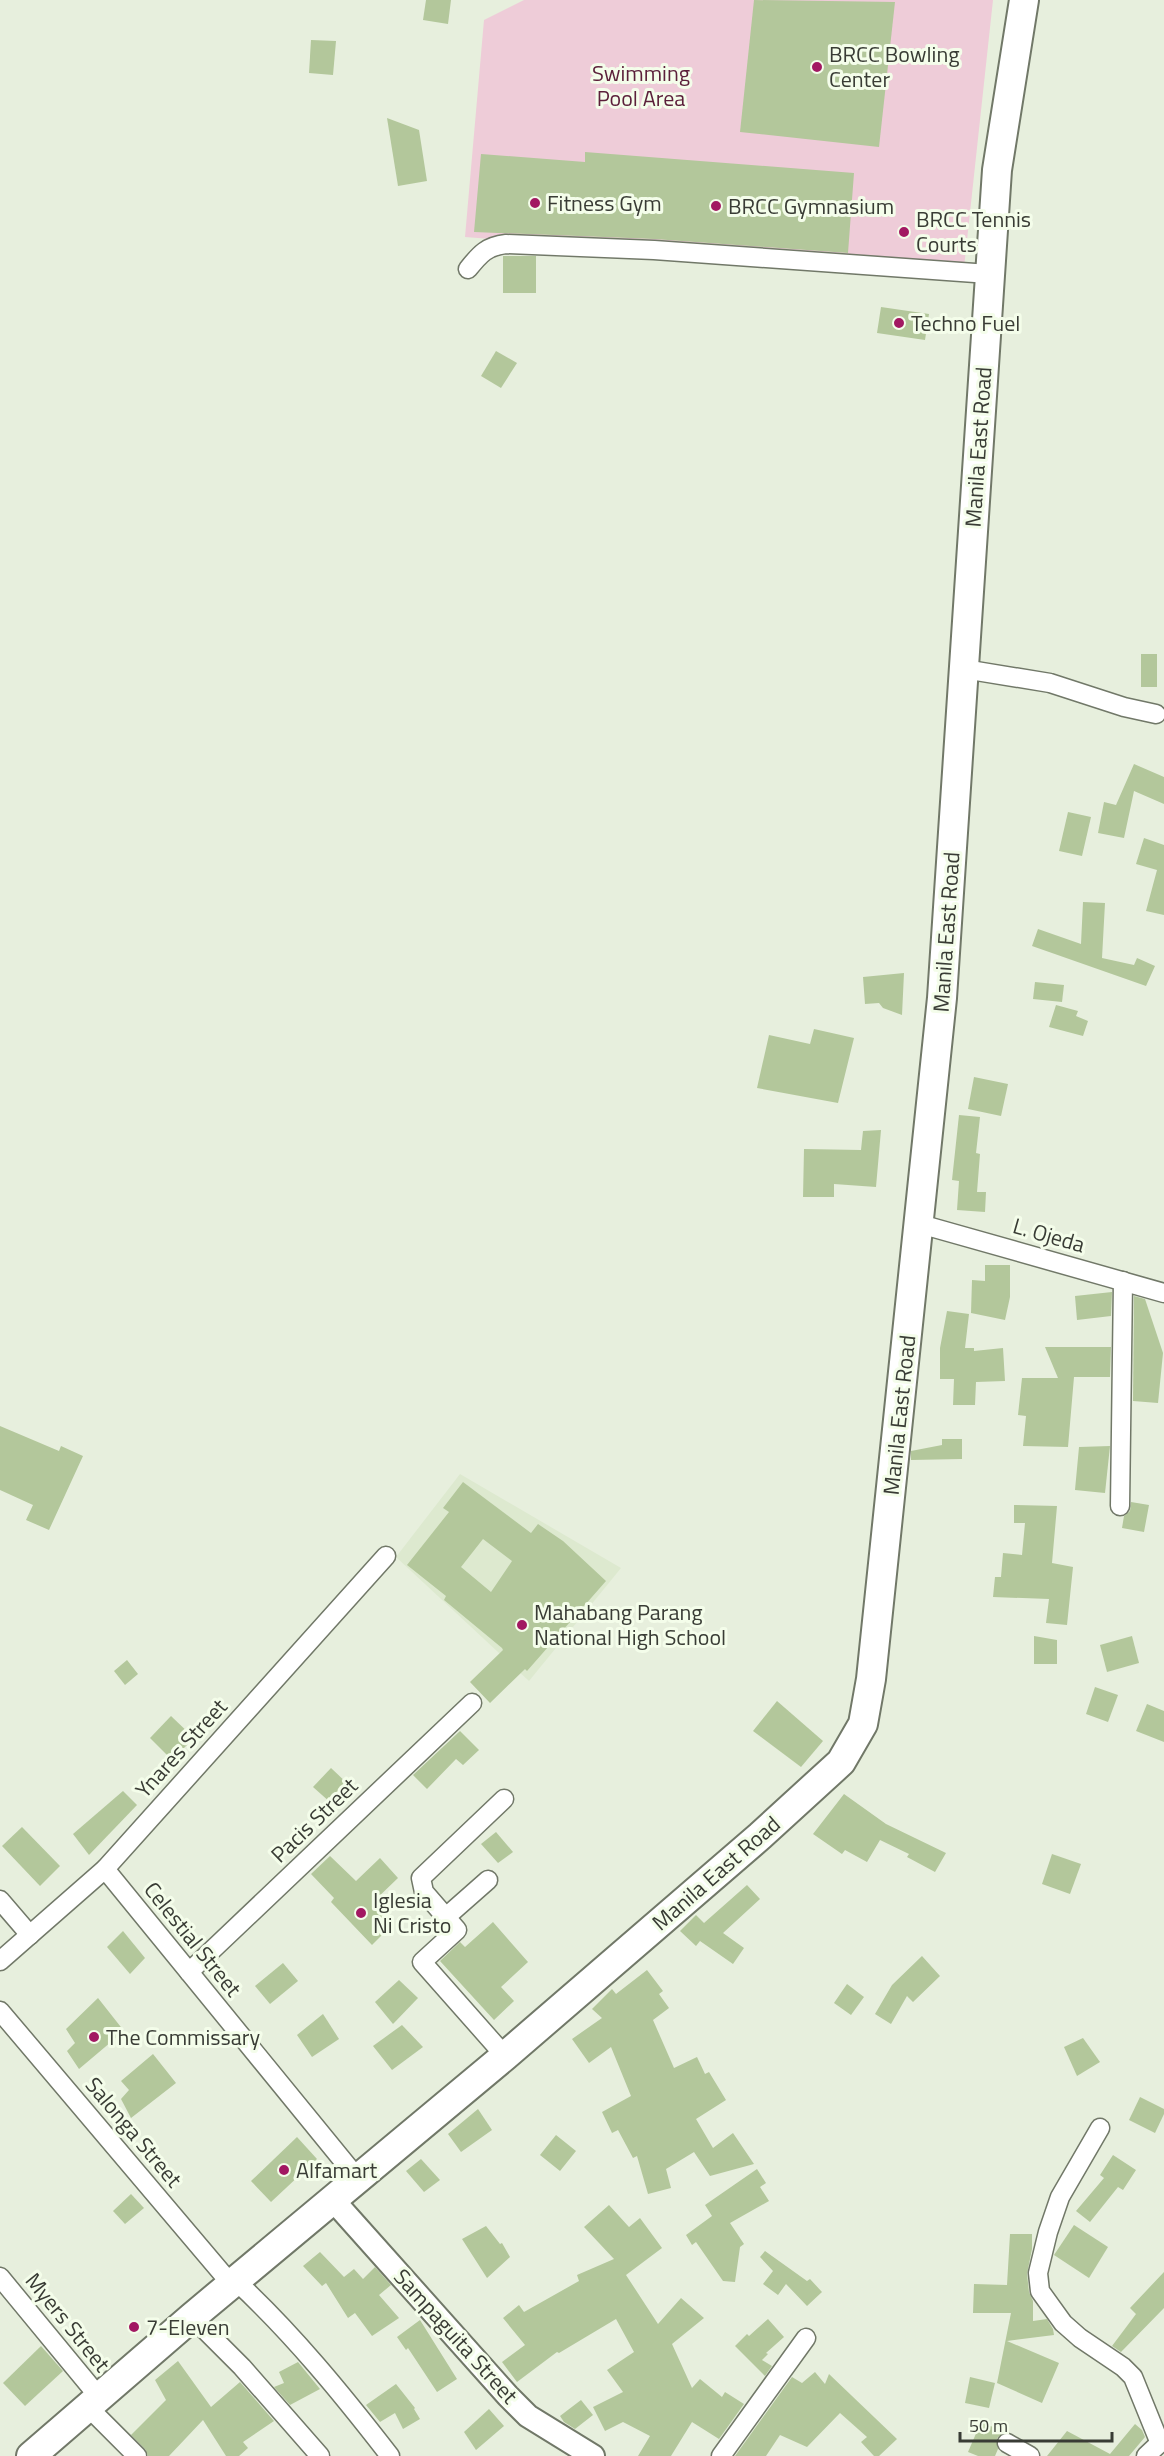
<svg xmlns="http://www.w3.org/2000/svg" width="1164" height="2456" font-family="'Titillium Web',sans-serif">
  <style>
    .built { fill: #dde9cf }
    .park { fill: #eeccd8 }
    .building { fill: #b3c79b; fill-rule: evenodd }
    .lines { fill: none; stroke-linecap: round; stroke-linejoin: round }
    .minor-casing { stroke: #717868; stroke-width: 21 }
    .tertiary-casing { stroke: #717868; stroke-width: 26 }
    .primary-casing { stroke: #717868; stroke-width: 32 }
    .minor { stroke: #fff; stroke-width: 18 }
    .tertiary { stroke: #fff; stroke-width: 22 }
    .primary { stroke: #fff; stroke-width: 28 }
    .poi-dot { fill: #a21862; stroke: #f4fdea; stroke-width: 2 }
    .labels { text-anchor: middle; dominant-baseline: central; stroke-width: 6; stroke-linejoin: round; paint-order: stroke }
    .poi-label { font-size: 22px; fill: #393c35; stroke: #f4fdea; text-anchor: start }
    .park-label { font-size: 22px; fill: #5b1f3a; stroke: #f4fdea }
    .street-label { font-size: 22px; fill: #393c35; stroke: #f4fdea }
  </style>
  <rect width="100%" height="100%" fill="#e7efdd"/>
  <!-- built -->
  <path class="built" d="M460,1474L621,1568L529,1681L396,1557Z"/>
  <!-- park -->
  <path class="park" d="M524,0H993L963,277L465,237L484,20Z"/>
  <!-- building -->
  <g class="building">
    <path d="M426,0H451L448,24L423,20Z"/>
    <path d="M754,0L895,2L879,147L740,132Z"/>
    <path d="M311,40L336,41L333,75L309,73Z"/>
    <path d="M387,118L419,130L427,181L398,186Z"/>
    <path d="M585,152L854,173L848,253L654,239L474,232L481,154L585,162Z"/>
    <rect x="503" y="256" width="33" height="37"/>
    <path d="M881,307L929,314L925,340L877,333Z"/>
    <path d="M496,351L517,363L501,388L481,376Z"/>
    <rect x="1141" y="654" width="16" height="33"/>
    <path d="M1134,764L1164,777V804L1134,791L1124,838L1098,833L1104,802L1116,805Z"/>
    <path d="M1068,812L1091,817L1082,856L1059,851Z"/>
    <path d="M1144,838L1164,845V915L1146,911L1157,870L1136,864Z"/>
    <path d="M1083,902L1105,903L1102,958L1134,965L1137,958L1155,966L1146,986L1032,946L1038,929L1081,944Z"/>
    <path d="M904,973L902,1015L883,1008L879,1003L865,1004L863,977Z"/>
    <path d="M1035,982L1064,985L1062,1002L1033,999Z"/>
    <path d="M1056,1005L1078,1011L1076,1016L1088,1021L1083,1036L1049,1027Z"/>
    <path d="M814,1029L854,1038L838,1103L757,1088L769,1035L810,1044Z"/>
    <path d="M974,1077L1008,1084L1001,1116L968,1109Z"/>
    <path d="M959,1115L980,1117L976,1153L980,1154L977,1192H986L985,1212L957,1210L959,1181L952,1180Z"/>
    <path d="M881,1130L876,1187L834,1184V1197H803L804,1149L861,1150L863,1131Z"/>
    <path d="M985,1265H1010V1297L1005,1320L971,1313L972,1280L985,1281Z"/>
    <path d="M1112,1292L1111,1316L1077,1320L1075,1296Z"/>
    <path d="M1134,1296L1145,1299L1163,1353L1158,1403L1133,1401Z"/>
    <path d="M947,1311L969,1314L965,1348H974V1351L1003,1348L1005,1381L976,1382L975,1405H953L954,1379H940V1348Z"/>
    <path d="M1045,1347H1111L1110,1377H1074L1068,1447L1023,1446L1026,1416L1018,1415L1022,1378H1058Z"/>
    <path d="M0,1426L59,1451L61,1446L83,1456L49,1530L26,1520L33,1505L0,1490Z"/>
    <path d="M942,1439H962V1459L911,1460V1451L942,1445Z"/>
    <path d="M1110,1446L1105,1493L1075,1490L1079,1447Z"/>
    <path d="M463,1482L531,1533L538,1524L563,1541L606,1581L527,1671L525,1669L490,1703L470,1682L503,1650L502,1648L444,1600L446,1596L407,1565L449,1512L443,1508ZM483,1539L512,1561L491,1592L461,1567Z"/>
    <path d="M1131,1502L1149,1505L1144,1532L1122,1528L1124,1516L1130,1511Z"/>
    <path d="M1014,1505L1057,1506L1052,1563L1073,1567L1067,1625L1046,1623L1049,1599L993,1597L995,1577H1001L1003,1553L1022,1555L1025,1523H1014Z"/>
    <path d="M1034,1636L1057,1640V1664H1034Z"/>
    <path d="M1132,1636L1139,1663L1107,1672L1100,1645Z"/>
    <path d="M127,1660L138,1674L125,1685L114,1671Z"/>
    <path d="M1095,1687L1118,1695L1108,1722L1086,1714Z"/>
    <path d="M777,1701L823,1741L801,1767L753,1731Z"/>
    <path d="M1147,1704L1164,1711V1742L1136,1731Z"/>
    <path d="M171,1716L194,1738L172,1760L150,1738Z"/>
    <path d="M460,1731L479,1750L463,1765L456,1759L427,1789L413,1775Z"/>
    <path d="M331,1768L349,1785L331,1803L313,1787Z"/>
    <path d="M123,1791L137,1805L89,1855L73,1834Z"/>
    <path d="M844,1794L886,1824L946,1853L935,1872L907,1857L909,1854L880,1840L867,1862L845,1850L842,1854L813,1834Z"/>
    <path d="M22,1827L60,1866L40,1886L2,1846Z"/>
    <path d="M496,1832L513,1852L498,1863L481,1844Z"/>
    <path d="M1052,1854L1081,1864L1070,1894L1042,1884Z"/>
    <path d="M330,1856L356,1881L380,1858L398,1878L372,1903L392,1925L372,1945L331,1902L334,1898L311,1874Z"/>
    <path d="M747,1885L760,1899L723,1933L744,1948L733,1964L700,1941L696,1946L680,1931L696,1915L704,1923Z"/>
    <path d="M493,1922L528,1962L501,1987L514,2001L494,2020L440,1961L460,1942L465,1947Z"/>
    <path d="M123,1931L145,1958L130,1974L107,1947Z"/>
    <path d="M922,1956L940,1976L913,2002L907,1996L891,2024L875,2014L892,1985Z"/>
    <path d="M283,1963L298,1981L270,2004L255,1986Z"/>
    <path d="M647,1970L663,1991L659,1994L669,2008L653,2020L674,2068L697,2057L705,2074L709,2072L726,2100L696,2119L713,2148L733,2133L754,2164L710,2176L694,2152L666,2169L671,2188L648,2194L637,2156L633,2158L618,2130L612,2133L602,2112L631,2096L611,2047L589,2063L572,2039L602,2018L592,2009L612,1989L616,1994Z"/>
    <path d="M399,1980L418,1998L393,2024L375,2002Z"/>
    <path d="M847,1984L864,1997L851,2015L834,2003Z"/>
    <path d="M98,1998L124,2031L79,2069L67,2051L75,2043L66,2029Z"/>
    <path d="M323,2014L339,2039L312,2057L297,2035Z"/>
    <path d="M402,2025L423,2047L392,2070L373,2046Z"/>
    <path d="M1083,2038L1100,2062L1077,2076L1064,2047Z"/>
    <path d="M153,2054L176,2083L131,2118L121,2099L129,2090L121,2081Z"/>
    <path d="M1140,2097L1164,2109V2114L1155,2133L1129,2120Z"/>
    <path d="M478,2109L492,2130L461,2152L448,2134Z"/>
    <path d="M556,2135L576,2151L560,2171L540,2155Z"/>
    <path d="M297,2137L317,2159L271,2202L251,2181Z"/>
    <path d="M1113,2155L1136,2170L1123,2190L1118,2187L1090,2222L1076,2211L1104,2178L1100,2175Z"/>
    <path d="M421,2159L440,2180L424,2192L406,2171Z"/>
    <path d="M757,2169L766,2183L760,2187L769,2201L730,2223L744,2244L740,2247L735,2282L723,2281L696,2242L692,2245L686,2235L712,2216L705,2205Z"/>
    <path d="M131,2194L144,2208L125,2224L113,2211Z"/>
    <path d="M609,2205L629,2227L640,2218L662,2248L626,2275L658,2324L681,2298L704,2318L672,2344L692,2388L700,2379L722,2397L725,2392L744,2404L719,2439L692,2422L671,2456H638L650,2436L623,2422L605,2431L593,2407L623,2392L607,2370L634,2352L616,2319L559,2353L557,2352L517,2382L502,2362L525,2345L503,2318L519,2305L524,2312L579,2281L577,2275L614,2259L584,2227Z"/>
    <path d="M1074,2225L1108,2247L1089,2278L1054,2255Z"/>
    <path d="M486,2226L500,2244L502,2243L510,2257L487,2278L462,2239Z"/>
    <path d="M1010,2234H1032V2249L1027,2274L1029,2292L1033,2301V2321L1047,2319L1053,2329L1054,2335L1007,2341L1059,2363L1042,2403L997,2383L1011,2313H973L974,2284L1007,2285Z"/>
    <path d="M765,2251L807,2281L810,2279L822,2292L807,2306L786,2284L778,2295L763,2284L773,2271L760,2257Z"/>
    <path d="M320,2252L344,2277L354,2269L363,2279L375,2267L391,2285L379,2295L399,2318L372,2336L355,2313L348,2318L326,2283L322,2286L303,2266Z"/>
    <path d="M1164,2272V2308L1121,2352L1112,2346L1136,2314L1130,2308Z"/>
    <path d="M768,2319L784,2337L766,2353L768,2354L762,2360L772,2366L765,2376L735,2346L747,2334L749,2336Z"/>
    <path d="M420,2320L457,2379L437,2392L408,2348L406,2350L397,2337Z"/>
    <path d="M41,2346L63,2371L25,2406L3,2383Z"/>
    <path d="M178,2361L211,2407L240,2382L274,2421L243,2442L248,2448L239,2456H226L203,2420L169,2456H148L145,2449L131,2435L166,2400L155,2380Z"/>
    <path d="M298,2362L320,2389L290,2405L274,2387L284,2383L279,2372Z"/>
    <path d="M815,2372L825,2384L829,2374L897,2439L879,2456H874L861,2442L867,2437L840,2413L807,2447L780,2435L766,2456H735L792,2377L802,2383Z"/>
    <path d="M970,2377L995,2383L989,2408L965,2403Z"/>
    <path d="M396,2384L415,2408L414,2409L420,2419L403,2429L395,2413L380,2422L366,2405Z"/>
    <path d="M581,2400L593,2415L575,2429L564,2422L560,2416Z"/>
    <path d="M489,2409L504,2426L476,2450L464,2432Z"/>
    <path d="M981,2422L1005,2432L997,2438L998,2449L995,2456H978L968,2452Z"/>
    <path d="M1135,2424L1142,2430L1145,2437L1129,2456H1047L1067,2431L1110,2454Z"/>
  </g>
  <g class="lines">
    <defs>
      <g id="minor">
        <path d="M468,269C480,254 487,246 506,244L654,250L989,274"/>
        <path d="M964,669L1050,683L1124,707L1156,714"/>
        <path d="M920,1224L1164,1293"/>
        <path d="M1120,1506L1123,1281"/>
        <path d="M504,1799L421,1878L424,1892L457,1930L422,1962L505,2056"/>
        <path d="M105,1869L358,2179"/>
        <path d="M0,1900L30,1935"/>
        <path d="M446,1917L488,1880"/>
        <path d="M0,1961L105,1869L386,1556"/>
        <path d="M189,1972L472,1703"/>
        <path d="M0,2011L232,2285"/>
        <path d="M1100,2128L1060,2197L1048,2232L1038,2273L1040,2291L1063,2323L1080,2338L1123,2367L1133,2377L1159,2441"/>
        <path d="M0,2277L99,2397"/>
        <path d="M236,2281C293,2334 342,2394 390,2456"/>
        <path d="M192,2317L242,2367L320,2456"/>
        <path d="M88,2407L137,2456"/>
        <path d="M1007,2443L1030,2456"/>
        <path d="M721,2456L806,2338"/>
        <path d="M1146,2456L1164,2439"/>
      </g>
      <path id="tertiary" d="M333,2200L508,2396L528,2416L593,2456"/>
      <path id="primary" d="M31,2456L192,2317L505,2056L760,1836L841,1762L863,1724L871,1679L942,998L997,170L1024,0"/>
    </defs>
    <!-- minor casing -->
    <use href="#minor" class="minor-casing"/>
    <!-- tertiary casing -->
    <use href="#tertiary" class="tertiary-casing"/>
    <!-- primary casing -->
    <use href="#primary" class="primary-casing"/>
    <!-- minor -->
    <use href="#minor" class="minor"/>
    <!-- tertiary -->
    <use href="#tertiary" class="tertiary"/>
    <!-- primary -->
    <use href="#primary" class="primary"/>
  </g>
  <!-- markers -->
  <g class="poi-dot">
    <circle cx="817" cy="67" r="6"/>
    <circle cx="535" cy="203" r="6"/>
    <circle cx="716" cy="206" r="6"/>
    <circle cx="904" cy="232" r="6"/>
    <circle cx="899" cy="323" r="6"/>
    <circle cx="522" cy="1625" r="6"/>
    <circle cx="361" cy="1913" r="6"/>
    <circle cx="94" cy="2037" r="6"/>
    <circle cx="284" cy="2170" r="6"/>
    <circle cx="134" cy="2327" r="6"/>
  </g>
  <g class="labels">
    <!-- poi labels -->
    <g class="poi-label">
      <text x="829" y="54">BRCC Bowling<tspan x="829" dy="25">Center</tspan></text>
      <text x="547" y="203">Fitness Gym</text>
      <text x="728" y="206">BRCC Gymnasium</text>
      <text x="916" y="219">BRCC Tennis<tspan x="916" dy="25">Courts</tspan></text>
      <text x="911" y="323">Techno Fuel</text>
      <text x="534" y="1612">Mahabang Parang<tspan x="534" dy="25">National High School</tspan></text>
      <text x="373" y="1900">Iglesia<tspan x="373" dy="25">Ni Cristo</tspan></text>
      <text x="106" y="2037">The Commissary</text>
      <text x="296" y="2170">Alfamart</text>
      <text x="146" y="2327">7-Eleven</text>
    </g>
    <!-- park labels -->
    <g class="park-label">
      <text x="641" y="73">Swimming<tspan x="641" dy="25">Pool Area</tspan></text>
    </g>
    <!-- street labels -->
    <g class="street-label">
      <text transform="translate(978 447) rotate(-86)">Manila East Road</text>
      <text transform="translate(946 932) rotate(-86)">Manila East Road</text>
      <text transform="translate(1049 1235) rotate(16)">L. Ojeda</text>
      <text transform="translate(899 1415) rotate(-84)">Manila East Road</text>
      <text transform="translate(181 1748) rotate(-48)">Ynares Street</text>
      <text transform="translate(314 1820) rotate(-44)">Pacis Street</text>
      <text transform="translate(716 1873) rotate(-41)">Manila East Road</text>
      <text transform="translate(193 1939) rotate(51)">Celestial Street</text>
      <text transform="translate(134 2132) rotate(50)">Salonga Street</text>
      <text transform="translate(68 2322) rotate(51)">Myers Street</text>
      <text transform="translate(456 2336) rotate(48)">Sampaguita Street</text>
    </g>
  </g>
  <!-- scale -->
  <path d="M960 2432v9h152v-9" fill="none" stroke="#393c35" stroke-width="3"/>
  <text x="969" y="2432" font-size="18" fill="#393c35" stroke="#f4fdea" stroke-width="4.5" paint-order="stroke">50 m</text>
</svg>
